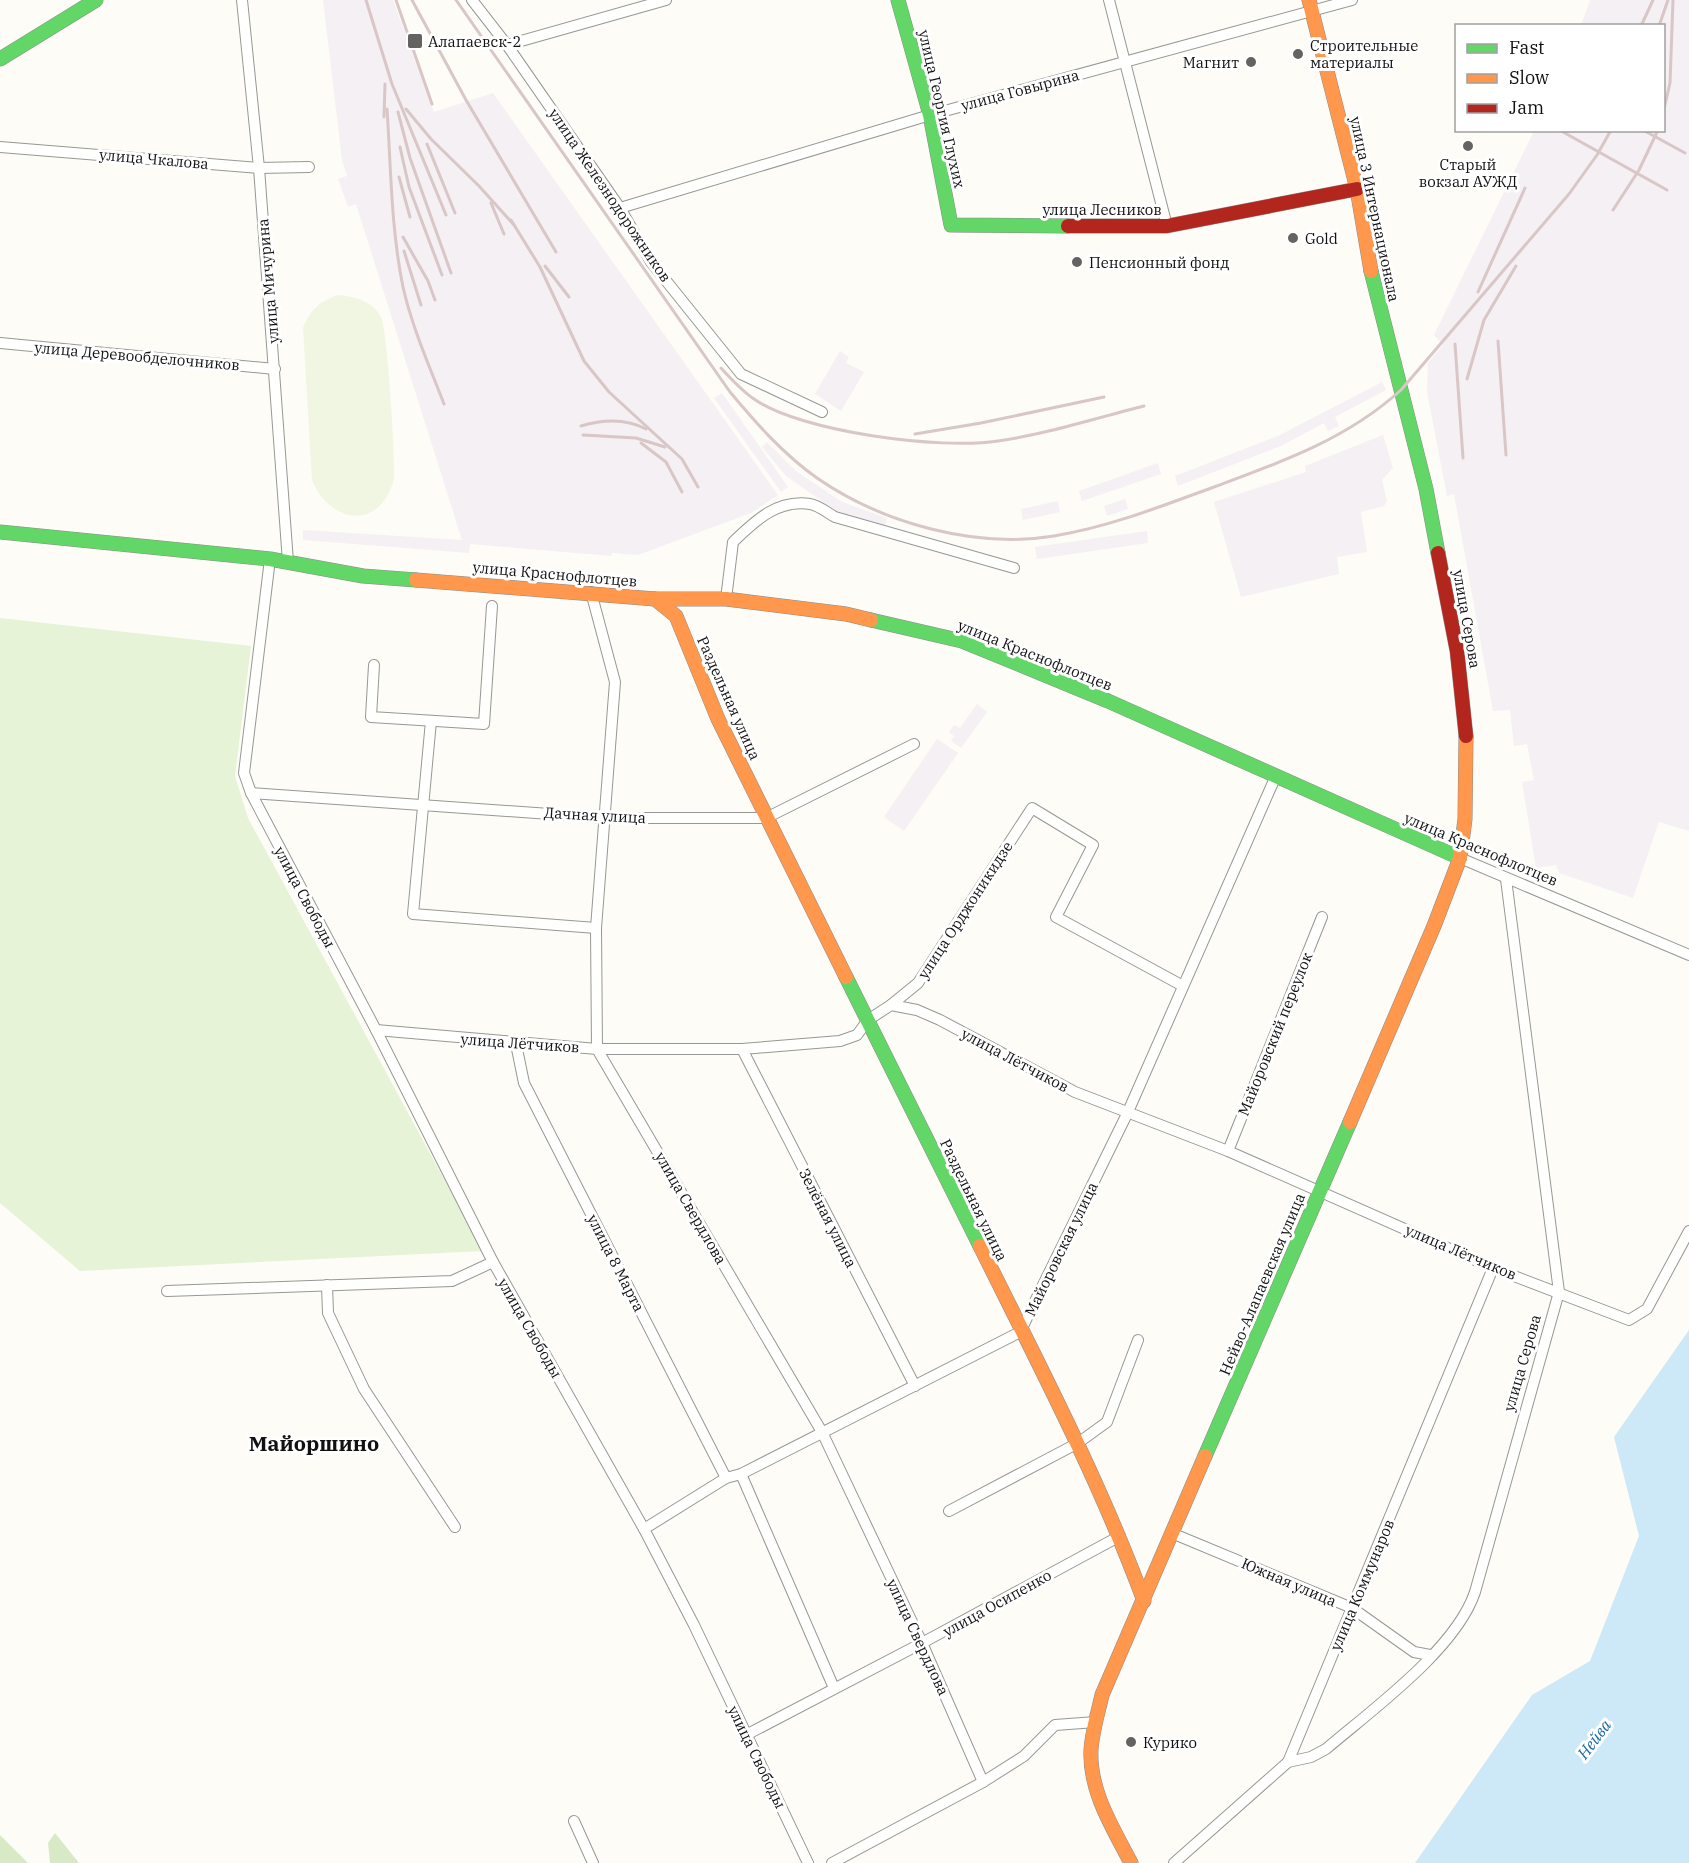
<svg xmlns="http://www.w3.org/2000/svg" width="1689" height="1863" font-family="'IBM Plex Serif',serif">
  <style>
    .industrial { fill: #f5f0f3 }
    .green { fill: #e7f3d7 }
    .forest { fill: #d8eac5 }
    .pitch { fill: #f0f6e1 }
    .water { fill: #cde8f7 }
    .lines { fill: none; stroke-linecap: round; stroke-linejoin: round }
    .street-casing { stroke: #979795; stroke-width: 12 }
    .fast-casing { stroke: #8e8d8b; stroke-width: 15 }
    .slow-casing { stroke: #8e8d8b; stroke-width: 15 }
    .jam-casing { stroke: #8e8d8b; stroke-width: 15 }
    .street { stroke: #fffffe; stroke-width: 10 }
    .fast { stroke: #63d668; stroke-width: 14 }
    .slow { stroke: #ff974d; stroke-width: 14 }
    .jam { stroke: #b3261e; stroke-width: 14 }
    .rail { stroke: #d9c6c7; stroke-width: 3 }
    .poi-dot { fill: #646362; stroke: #fff; stroke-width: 2 }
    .labels { text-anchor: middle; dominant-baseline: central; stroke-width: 6; stroke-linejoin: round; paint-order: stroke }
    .poi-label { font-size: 15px; fill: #111; stroke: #fff; text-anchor: start }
    .street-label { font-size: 15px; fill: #111; stroke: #fff }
    .water-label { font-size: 16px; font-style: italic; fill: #1768a6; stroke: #fff }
    .district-label { font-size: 21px; font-weight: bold; fill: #111; stroke: #fff }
  </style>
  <rect width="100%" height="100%" fill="#fdfcf7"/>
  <!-- industrial -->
  <g class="industrial">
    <path d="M323,0H393L434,112L493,93L778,495L751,513L638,555L612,553L611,556L470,544L469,553L303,540V530L462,540L356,204L348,207L338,179L347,176L342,160Z"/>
    <path d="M1590,0H1689V831L1659,822L1633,898L1559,873L1556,865L1536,868L1522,782L1534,780L1527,744L1514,746L1510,710L1493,711L1454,494L1447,496L1427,392L1428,363L1443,345L1434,335L1534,131L1664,130V26L1581,25Z"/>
    <path d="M840,351L849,357L846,363L864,372L841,411L815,394Z"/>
    <path d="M1382,382L1386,390L1335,417L1339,426L1328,431L1324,423L1281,446L1178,486L1175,476L1278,436Z"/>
    <path d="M722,393L788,487L781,492L714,398Z"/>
    <path d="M1383,435L1393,468L1382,480L1387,501L1384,506L1361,512L1367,552L1337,557L1339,574L1241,597L1214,502L1306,472L1305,466Z"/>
    <path d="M767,442L796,471L842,502L887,518L884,529L839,513L786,476L762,447Z"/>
    <path d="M1158,463L1161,474L1082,501L1079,491Z"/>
    <path d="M1125,499L1128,509L1107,516L1104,506Z"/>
    <path d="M1058,501L1060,512L1023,520L1021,509Z"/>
    <path d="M1147,531L1148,543L1037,559L1035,547Z"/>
    <path d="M977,704L987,712L961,748L951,741L954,736L949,732L954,725L960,728Z"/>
    <path d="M937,739L958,753L904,831L884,817Z"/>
  </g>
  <!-- green -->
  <path class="green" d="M0,618L251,646L235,776L248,818L483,1251L80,1271L0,1203Z"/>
  <!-- forest -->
  <g class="forest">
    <path d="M55,1833L79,1863H50L48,1843Z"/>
    <path d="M0,1835L28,1863H0Z"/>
  </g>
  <!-- pitch -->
  <path class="pitch" d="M338,295C355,297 373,301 381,317C387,328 397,471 393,482C378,532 329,522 312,480L303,328C310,310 320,301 338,295Z"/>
  <!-- water -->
  <path class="water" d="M1689,1330V1863H1415L1532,1695L1590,1661L1639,1536L1614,1437Z"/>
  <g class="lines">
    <defs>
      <g id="street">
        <path d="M242,0L259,168L288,562"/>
        <path d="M472,0L507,45L620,208L651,262L741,374L822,412"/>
        <path d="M1109,0L1167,226"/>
        <path d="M507,45L666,0"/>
        <path d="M0,147L259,168L309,167"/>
        <path d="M620,208L930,115L1352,0"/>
        <path d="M0,343L275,369"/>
        <path d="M270,559L244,773L251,793L376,1030L493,1262L644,1529L694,1625L808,1863"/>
        <path d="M591,592L615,682L596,928L597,1049L822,1432L922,1643L983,1782"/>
        <path d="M726,599L733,542C755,521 777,499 810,504C818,505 828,513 835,517L1014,568"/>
        <path d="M374,665L371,717L484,724L492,606"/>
        <path d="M431,721L413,914L596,928"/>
        <path d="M251,793L606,818H766L914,744"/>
        <path d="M1460,858L1689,955"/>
        <path d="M891,1005L918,983L1032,808L1093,845L1056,917L1183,986"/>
        <path d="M376,1030L597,1049H742L840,1041L857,1035L868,1020L891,1005L917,1010L940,1020L1075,1092L1228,1151L1493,1268L1629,1320L1647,1309L1689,1231"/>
        <path d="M516,1044L524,1083L726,1478"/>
        <path d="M742,1049L915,1386"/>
        <path d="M1228,1151L1322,917"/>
        <path d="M327,1285L328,1313L364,1389L455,1527"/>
        <path d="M167,1291L452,1281L493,1262"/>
        <path d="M741,1474L834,1688"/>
        <path d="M949,1511L1078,1443L1107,1422L1138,1340"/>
        <path d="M644,1529L726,1478L741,1474L1020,1332L1127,1114L1275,778"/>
        <path d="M1174,1534L1352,1608L1414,1652L1430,1655"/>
        <path d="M746,1735L922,1643L1120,1536"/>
        <path d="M1288,1762L1311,1757L1326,1749C1373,1709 1456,1649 1475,1592L1559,1292L1506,879"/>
        <path d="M574,1821L593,1863"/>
        <path d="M832,1863L983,1782L1024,1756L1055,1725L1096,1722"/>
        <path d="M1174,1863L1288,1762L1493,1268"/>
      </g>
      <g id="fast">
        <path d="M898,0L930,115L951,225L1068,226"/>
        <path d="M0,59L96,0"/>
        <path d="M1371,271L1426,489L1438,553"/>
        <path d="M0,532L270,559L363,576L416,580"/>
        <path d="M871,620L962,641L1108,701L1460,858"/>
        <path d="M846,977L980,1246"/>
        <path d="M1205,1456L1350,1122"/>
      </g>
      <g id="slow">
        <path d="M1309,0L1357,189L1371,271"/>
        <path d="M416,580L655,599H726L846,614L871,620"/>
        <path d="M655,599L676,616L718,719L846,977"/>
        <path d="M1350,1122L1434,926L1460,858L1465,819L1466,736"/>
        <path d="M980,1246C1038,1363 1099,1479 1144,1601"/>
        <path d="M1131,1863C1113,1828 1089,1791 1091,1750C1092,1732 1098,1713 1102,1695L1205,1456"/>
      </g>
      <g id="jam">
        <path d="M1068,226H1167L1357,189"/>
        <path d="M1438,553L1457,651L1466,736"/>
      </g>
    </defs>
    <!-- street casing -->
    <use href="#street" class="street-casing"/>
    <!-- fast casing -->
    <use href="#fast" class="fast-casing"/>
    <!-- slow casing -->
    <use href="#slow" class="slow-casing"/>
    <!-- jam casing -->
    <use href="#jam" class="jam-casing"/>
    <!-- street -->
    <use href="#street" class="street"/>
    <!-- fast -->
    <use href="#fast" class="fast"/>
    <!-- slow -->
    <use href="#slow" class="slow"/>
    <!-- jam -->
    <use href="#jam" class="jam"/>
    <!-- rail -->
    <g class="rail">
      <path d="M366,0L392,84L446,215"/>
      <path d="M396,0L432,104"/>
      <path d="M412,0L466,100L556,252"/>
      <path d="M456,0L730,392C756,423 783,454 817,478C882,523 975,549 1054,536C1109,527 1162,506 1214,487C1282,462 1347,439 1401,390L1569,194L1597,155L1611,130"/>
      <path d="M1641,26L1653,0"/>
      <path d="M1659,26L1668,0"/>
      <path d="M387,109C391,168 391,229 403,287C412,327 429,365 444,404"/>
      <path d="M406,109L431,139L479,186L514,225"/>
      <path d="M1664,109L1670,83L1673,0"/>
      <path d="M398,112L410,158L451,273"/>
      <path d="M384,117L385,84"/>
      <path d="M1643,130L1685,153"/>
      <path d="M1563,132L1667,190"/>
      <path d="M427,144L455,213"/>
      <path d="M400,147L409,187L442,275"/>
      <path d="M399,177L410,217"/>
      <path d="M491,203L504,234"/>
      <path d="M1613,210L1639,170L1658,130"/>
      <path d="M511,220L540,267L584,361L609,392L682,459L698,487"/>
      <path d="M403,237L428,281L435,300"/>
      <path d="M404,251L421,305"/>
      <path d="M545,266L569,297"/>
      <path d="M1478,292L1525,188"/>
      <path d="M1498,341L1506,455"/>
      <path d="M1455,344L1463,458"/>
      <path d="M721,368C731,379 742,391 754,399C801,432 941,450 998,441C1047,434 1096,418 1144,406"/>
      <path d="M1467,379L1484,320L1516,266"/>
      <path d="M581,426C604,419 625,418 646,429"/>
      <path d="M915,434L981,423L1104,397"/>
      <path d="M583,435L636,438L665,447"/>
      <path d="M641,443L666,462L682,492"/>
    </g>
  </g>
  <!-- markers -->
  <g class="poi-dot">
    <rect x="407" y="33" width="16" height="16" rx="3"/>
    <circle cx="1298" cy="54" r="6"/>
    <circle cx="1251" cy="62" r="6"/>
    <circle cx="1468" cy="146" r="6"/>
    <circle cx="1293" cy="238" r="6"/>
    <circle cx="1077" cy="262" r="6"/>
    <circle cx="1131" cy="1742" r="6"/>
  </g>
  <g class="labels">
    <!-- poi labels -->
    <g class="poi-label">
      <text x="428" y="41">Алапаевск-2</text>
      <text x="1310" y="45">Строительные<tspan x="1310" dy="17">материалы</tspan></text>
      <text x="1239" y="62" text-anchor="end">Магнит</text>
      <text x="1468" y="164" text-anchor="middle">Старый<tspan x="1468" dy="17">вокзал АУЖД</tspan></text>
      <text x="1305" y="238">Gold</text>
      <text x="1089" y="262">Пенсионный фонд</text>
      <text x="1143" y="1742">Курико</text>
    </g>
    <!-- street labels -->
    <g class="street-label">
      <text transform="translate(1020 90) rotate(-15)">улица Говырина</text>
      <text transform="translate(942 109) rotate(77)">улица Георгия Глухих</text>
      <text transform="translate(154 159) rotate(5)">улица Чкалова</text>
      <text transform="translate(610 195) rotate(56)">улица Железнодорожников</text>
      <text x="1102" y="209">улица Лесников</text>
      <text transform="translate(1375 209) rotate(78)">улица 3 Интернационала</text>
      <text transform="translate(268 281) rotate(-95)">улица Мичурина</text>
      <text transform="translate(137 356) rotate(5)">улица Деревообделочников</text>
      <text transform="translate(555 574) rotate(5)">улица Краснофлотцев</text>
      <text transform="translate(1467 619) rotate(80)">улица Серова</text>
      <text transform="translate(1035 655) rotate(22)">улица Краснофлотцев</text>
      <text transform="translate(729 698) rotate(66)">Раздельная улица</text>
      <text transform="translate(595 815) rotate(3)">Дачная улица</text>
      <text transform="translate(1481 849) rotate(23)">улица Краснофлотцев</text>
      <text transform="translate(305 897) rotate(62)">улица Свободы</text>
      <text transform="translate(965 910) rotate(-57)">улица Орджоникидзе</text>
      <text transform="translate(1275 1034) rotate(-68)">Майоровский переулок</text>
      <text transform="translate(520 1043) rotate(4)">улица Лётчиков</text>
      <text transform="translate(1015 1060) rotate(28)">улица Лётчиков</text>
      <text transform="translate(974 1200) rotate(64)">Раздельная улица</text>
      <text transform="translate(691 1208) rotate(60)">улица Свердлова</text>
      <text transform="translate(828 1218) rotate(63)">Зелёная улица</text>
      <text transform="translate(1061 1249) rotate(-64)">Майоровская улица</text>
      <text transform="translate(1461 1252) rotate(23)">улица Лётчиков</text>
      <text transform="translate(616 1263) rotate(63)">улица 8 Марта</text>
      <text transform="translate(1262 1284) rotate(-67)">Нейво-Алапаевская улица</text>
      <text transform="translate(530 1328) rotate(60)">улица Свободы</text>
      <text transform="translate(1522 1363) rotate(-74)">улица Серова</text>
      <text transform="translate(1289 1582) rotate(23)">Южная улица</text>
      <text transform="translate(1362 1585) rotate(-67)">улица Коммунаров</text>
      <text transform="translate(997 1603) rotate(-29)">улица Осипенко</text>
      <text transform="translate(918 1637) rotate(65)">улица Свердлова</text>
      <text transform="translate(757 1757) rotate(64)">улица Свободы</text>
    </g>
    <!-- water labels -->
    <g class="water-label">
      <text transform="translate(1594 1739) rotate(-53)">Нейва</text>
    </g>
    <!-- district labels -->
    <g class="district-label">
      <text x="314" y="1443">Майоршино</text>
    </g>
  </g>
  <!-- legend -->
  <rect x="1455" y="24" width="210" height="108" fill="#ffffff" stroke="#a0a0a0" stroke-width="1.5"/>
  <rect x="1467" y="44" width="30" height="9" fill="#63d668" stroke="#a0a0a0" stroke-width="1.5"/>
  <text x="1509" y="54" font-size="18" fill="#111111">Fast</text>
  <rect x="1467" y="74" width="30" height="9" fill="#ff974d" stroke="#a0a0a0" stroke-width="1.5"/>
  <text x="1509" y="84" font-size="18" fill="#111111">Slow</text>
  <rect x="1467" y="104" width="30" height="9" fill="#b3261e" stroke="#a0a0a0" stroke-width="1.5"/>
  <text x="1509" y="114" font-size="18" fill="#111111">Jam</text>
</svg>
